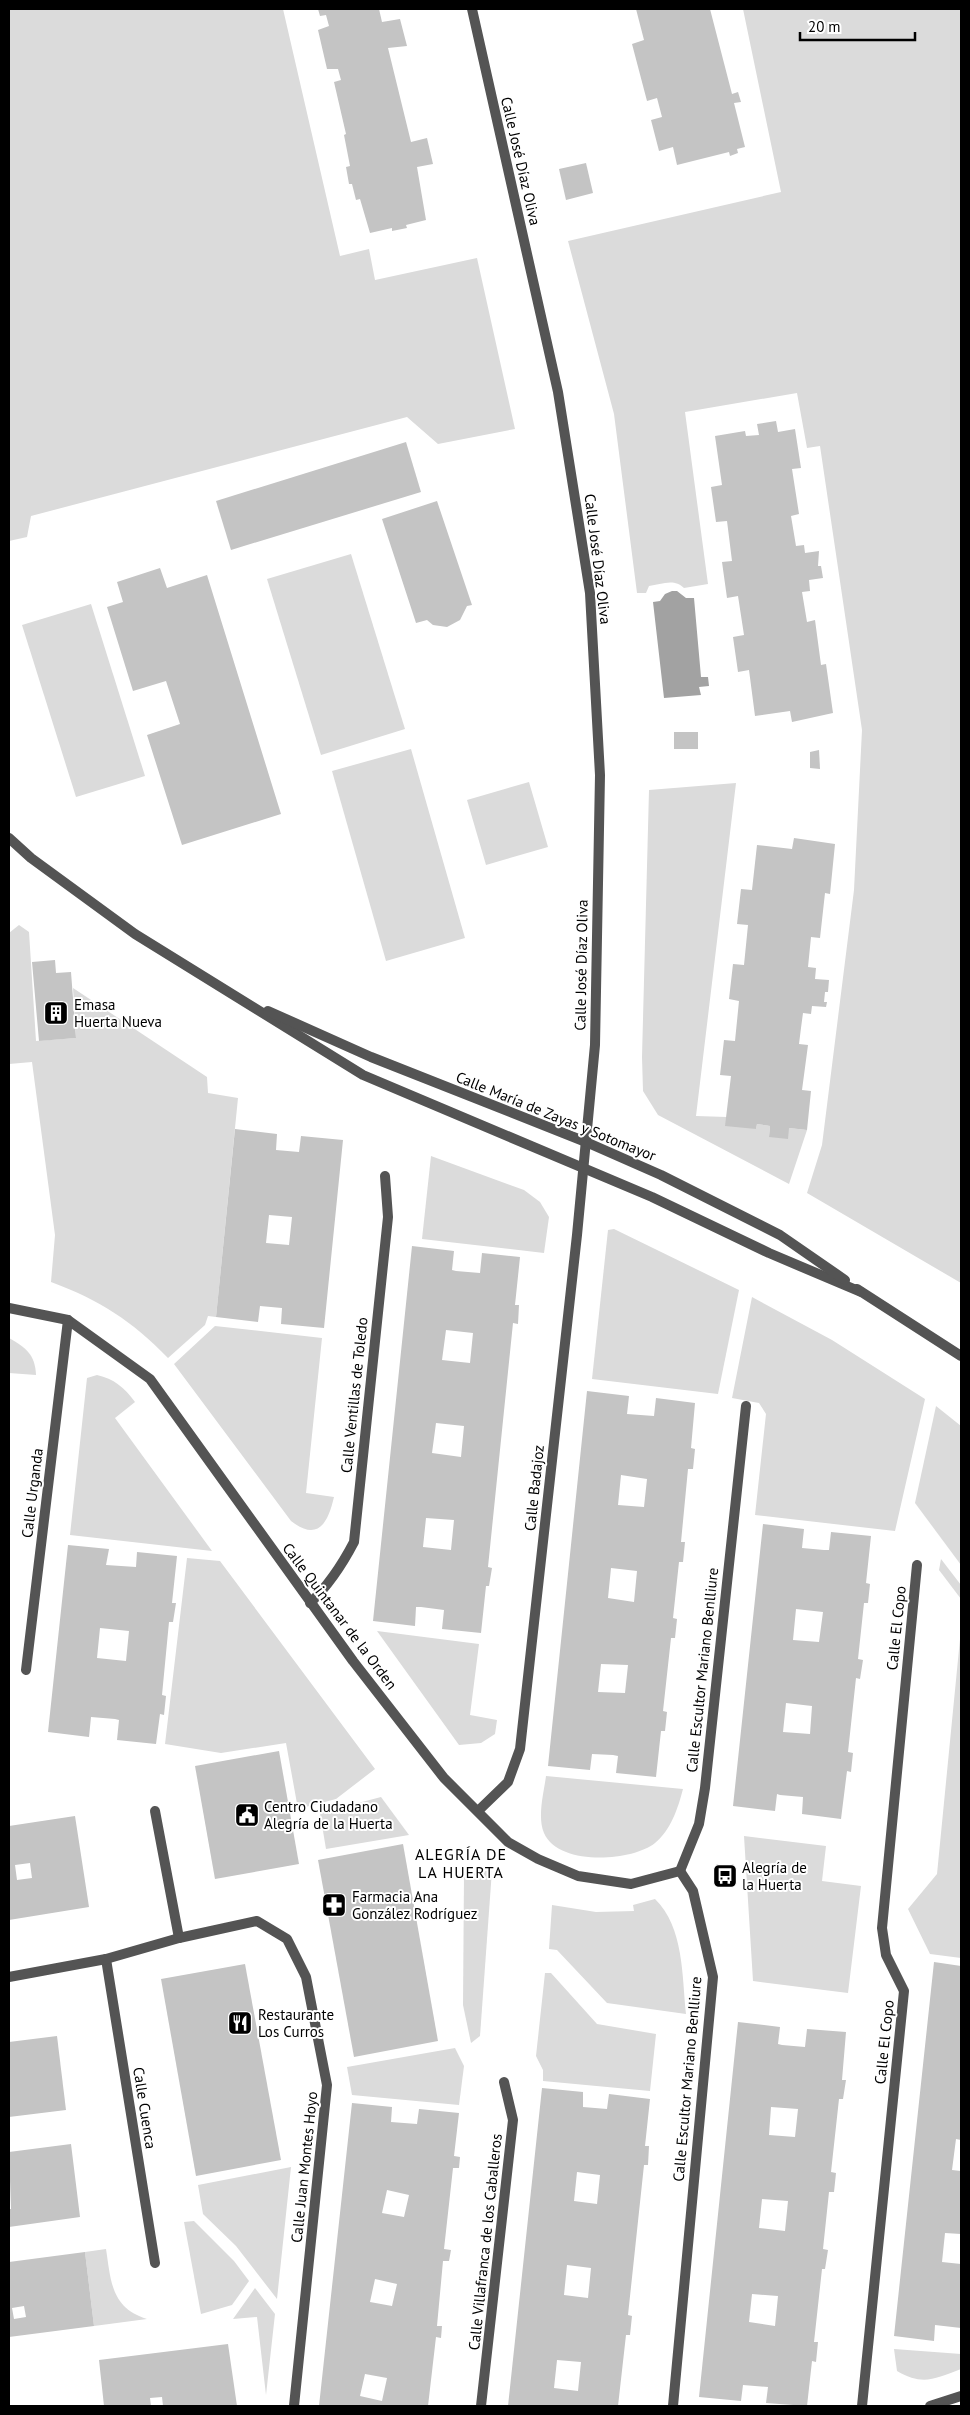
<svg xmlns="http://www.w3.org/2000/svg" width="970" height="2415" font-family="'PT Sans',sans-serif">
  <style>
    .green { fill: #dbdbdb }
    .water { fill: #a2a2a2 }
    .building { fill: #c4c4c4; fill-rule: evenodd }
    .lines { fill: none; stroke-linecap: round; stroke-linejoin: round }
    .minor { stroke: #545454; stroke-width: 10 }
    .tertiary { stroke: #545454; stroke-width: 10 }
    .labels { text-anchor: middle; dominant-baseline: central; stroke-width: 4; stroke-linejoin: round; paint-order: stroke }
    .street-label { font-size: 15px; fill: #000; stroke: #fff }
    .poi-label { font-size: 15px; fill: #000; stroke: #fff; text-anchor: start }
    .neighbourhood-label { font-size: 16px; letter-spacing: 1px; fill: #000; stroke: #fff }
  </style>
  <rect width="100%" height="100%" fill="#fff"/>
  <!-- green -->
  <g class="green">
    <path d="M9,9H283L340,256L369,249L375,280L477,258L515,429L438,444L407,417L31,516L27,537L9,541Z"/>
    <path d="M743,9H961V1283L807,1193L822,1145L854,890L862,730L820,446L807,448L797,393L685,412L708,584L684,588C675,578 661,584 649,586L646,593H637L614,414L568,241L781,192Z"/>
    <path d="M351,554L405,729L321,755L267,579Z"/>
    <path d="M91,604L145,776L76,797L22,625Z"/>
    <path d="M411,749L465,938L386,961L332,771Z"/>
    <path d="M529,782L548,847L486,865L467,800Z"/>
    <path d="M736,783L696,1116L727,1117L756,1129L757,1124L770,1126L769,1137L789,1128L807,1130L789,1184L658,1115L643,1091L642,1057L649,790Z"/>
    <path d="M19,925L29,932L36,1041L76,1038L73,988L207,1077L208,1093L238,1098L216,1317L208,1316L205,1325L168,1358C132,1321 100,1300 51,1282L55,1235L32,1062L9,1064V933Z"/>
    <path d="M431,1156L524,1190L540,1202L549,1217L544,1253L422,1239Z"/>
    <path d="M614,1229L739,1290L718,1394L592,1379L608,1230Z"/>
    <path d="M752,1297L832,1340L925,1399L895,1531L755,1515L766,1414L759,1403L732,1398Z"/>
    <path d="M215,1326L322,1338L306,1493L334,1497C328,1523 318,1542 291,1521L174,1364Z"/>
    <path d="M9,1338C26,1348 35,1354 36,1375L9,1373Z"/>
    <path d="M97,1375C114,1379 124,1387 135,1402L115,1418L212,1551L70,1535L87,1378Z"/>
    <path d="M936,1406L961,1426V1565L915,1503Z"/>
    <path d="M187,1558L220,1561L375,1769L336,1799L298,1809L286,1743L221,1753L165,1744Z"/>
    <path d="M941,1559L961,1585V1599L939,1570Z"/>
    <path d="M961,1629V1958L930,1954L908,1909L937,1874Z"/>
    <path d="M377,1631L479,1644L470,1715L497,1720L495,1734L481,1743L459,1745Z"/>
    <path d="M546,1776L683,1789C678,1808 671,1830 655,1843C631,1862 558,1866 544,1833C537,1817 544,1792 546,1776Z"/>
    <path d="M381,1797L409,1835L326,1849L320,1813Z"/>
    <path d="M744,1836L826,1846L822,1881L861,1886L848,1993L753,1981Z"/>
    <path d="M492,1870L480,2036L471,2043L463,2005L464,1875Z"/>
    <path d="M655,1899C684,1927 682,1976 686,2014L607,2003L557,1950L549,1949L552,1905L596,1912L634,1911L633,1905Z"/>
    <path d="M545,1973H551L597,2024L656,2034L650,2091L543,2081V2070L536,2056Z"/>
    <path d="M455,2048L464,2066L459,2105L352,2095L347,2067Z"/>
    <path d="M291,2167L277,2299L236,2246L203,2214L198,2185Z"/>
    <path d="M194,2221L234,2261L249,2281L232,2305L201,2314L184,2222Z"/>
    <path d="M106,2249C111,2281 111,2308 147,2319L94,2326L85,2252Z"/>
    <path d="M255,2288L275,2314L266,2395L257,2317L233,2319Z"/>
    <path d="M894,2349L961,2354V2369C934,2379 923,2386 897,2371Z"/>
  </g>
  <!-- water -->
  <path class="water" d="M672,591H677L686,598H694L701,677H708L709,686L699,687L701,695L664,698L653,602L660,601L665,594Z"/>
  <!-- building -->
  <g class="building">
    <path d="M318,9H379L382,22L400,19L407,46L388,48L411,142L427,138L433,164L417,167L426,220L406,225L407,228L392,231V228L370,233L360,199L356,200L352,184H349L346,167L350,166L344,135L346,134L334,82L341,80L338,69H327L318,30L329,26L326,15L320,16Z"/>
    <path d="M636,9H710L732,94L738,92L741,102L734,103L745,147L737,149L738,153L730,156L729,152L677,165L673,147L659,151L651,120L662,117L657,98L647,101L632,44L644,40Z"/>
    <path d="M586,163L593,193L566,200L559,169Z"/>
    <path d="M776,421L778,432L795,429L801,468L792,469L799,514L791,516L796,546L804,545L805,553L819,551L818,566H821L823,578L809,580L810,591L802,592L807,622L815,620L821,665L826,664L833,713L792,722L790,711L755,716L749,670L738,672L733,637L744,635L738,596L727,598L722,562L732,561L727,521L716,522L711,487L722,485L715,436L745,431L746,436L759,435L757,424Z"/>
    <path d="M406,442L421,492L231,550L216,501Z"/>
    <path d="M437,501L472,605L467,606L460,620L447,627L433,625L427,620L416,623L382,519Z"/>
    <path d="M160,568L167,588L207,575L281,814L182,845L147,735L180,724L166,681L133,691L107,607L123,602L117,582Z"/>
    <rect x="674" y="732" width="24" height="17"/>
    <path d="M819,750L820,769L810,768V752Z"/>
    <path d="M794,838L835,844L830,894L825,893L820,938L811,937L808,967L816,968L815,979L829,980L828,992H825L824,1002H827L826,1007L812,1006L811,1014L803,1013L801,1028L799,1044L808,1045L802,1090L811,1091L807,1130L789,1128L788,1139L769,1137L770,1126L757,1124L756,1129L725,1126L731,1076L720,1075L724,1040L735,1041L739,1001L729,999L733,964L744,965L748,925L737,924L741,889L752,890L757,845L792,849Z"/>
    <path d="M55,960L56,973L71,972L76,1038L39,1041L32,962Z"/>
    <path d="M235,1129L277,1134L276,1150L299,1152L301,1136L343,1140L324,1328L281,1324L282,1308L260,1306L258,1322L216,1317ZM269,1215L292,1217L289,1245L266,1243Z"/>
    <path d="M412,1246L454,1251L452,1270L456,1271L480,1273L482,1253L520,1257L515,1305H519L518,1324L513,1323L488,1567L492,1568L489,1586H486L481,1633L442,1629L444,1610L421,1607H416L415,1626L373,1621ZM446,1330L473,1333L470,1363L442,1360ZM436,1423L464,1426L461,1457L432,1453ZM426,1518L454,1520L451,1550L423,1547Z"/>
    <path d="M587,1391L629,1396L627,1414L654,1416L656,1398L695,1403L691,1448L695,1449L693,1469H688L681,1542H685L683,1562H679L673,1618L677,1619L675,1638H671L663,1711L667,1712L665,1731H661L656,1777L616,1773L618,1756L613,1755L592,1754L590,1770L548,1766ZM621,1475L647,1479L644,1507L618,1505ZM611,1568L637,1571L634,1602L608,1598ZM601,1664L628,1665L625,1693L598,1692Z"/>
    <path d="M763,1524L804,1529L802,1548L824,1550H829L831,1532L871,1536L866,1583L870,1584L868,1603H864L858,1659L863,1660L860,1679L856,1678L848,1752L853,1753L851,1772L847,1771L841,1819L802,1814L803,1797L780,1795L777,1794L775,1811L733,1806ZM796,1609L823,1612L819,1642L793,1640ZM786,1703L812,1706L810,1734L783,1732Z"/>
    <path d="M68,1545L109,1549L106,1565L136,1567L137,1552L177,1556L172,1603H176L173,1622H169L162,1695L166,1696L164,1715L160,1714L156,1744L117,1740L119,1720L115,1719L91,1717L89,1737L48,1732ZM100,1628L129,1631L126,1661L97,1658Z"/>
    <path d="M279,1751L299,1864L215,1879L195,1766Z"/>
    <path d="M75,1816L89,1907L9,1920V1826ZM30,1863L32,1878L17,1880L15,1865Z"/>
    <path d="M403,1844L438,2041L354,2057L318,1860Z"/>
    <path d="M934,1962L961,1966V2140L956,2139L952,2170L961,2171V2234L945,2233L942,2262L961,2264V2328L935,2325L934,2341L894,2336Z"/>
    <path d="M245,1964L281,2160L196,2176L161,1979Z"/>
    <path d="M738,2022L780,2027L778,2044L782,2045L805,2047L807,2029L846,2032L842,2080H846L843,2099H839L831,2172L836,2173L834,2192H829L823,2249L828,2250L825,2269H822L814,2342H818L816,2362L812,2361L807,2406L766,2403L768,2387L743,2385L741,2401L699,2397ZM771,2107L798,2109L795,2137L769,2135ZM762,2199L788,2201L785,2231L759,2228ZM752,2294L778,2296L775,2326L749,2322Z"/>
    <path d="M57,2036L66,2110L9,2117V2042Z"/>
    <path d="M542,2088L583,2092V2107L607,2109L609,2094L650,2099L645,2146H649L648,2165H644L628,2315L632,2316L630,2335H626L618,2406H508ZM577,2172L600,2175L597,2204L574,2201ZM567,2265L591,2268L588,2298L564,2295ZM557,2360L581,2362L578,2391L554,2388Z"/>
    <path d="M352,2103L392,2107L391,2122L417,2124L419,2109L459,2113L454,2156L460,2157L459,2168H453L444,2249L451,2250L449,2261H443L437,2326H442L441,2338L436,2337L428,2406H319ZM387,2190L409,2195L404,2217L382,2213ZM375,2279L397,2284L392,2306L370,2302ZM365,2374L387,2378L382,2401L360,2396Z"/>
    <path d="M71,2144L80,2217L9,2227V2209H11L9,2152Z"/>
    <path d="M85,2252L94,2326L9,2337V2262ZM24,2306L26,2317L14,2319L12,2308Z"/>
    <path d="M228,2344L237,2406H163L162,2397L150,2398L151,2406H104L99,2360Z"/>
  </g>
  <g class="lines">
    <!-- minor -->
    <g class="minor">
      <path d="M472,9L558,392L590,593L600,775L595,1045L577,1235L520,1749L508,1782L478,1811"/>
      <path d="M9,1308L68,1320L150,1379L353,1661L444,1778L508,1842L538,1859L578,1876L631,1884L680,1871"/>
      <path d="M310,1603C329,1585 342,1565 354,1542L388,1217L385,1176"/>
      <path d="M26,1670L68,1320"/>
      <path d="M155,1811L179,1938"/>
      <path d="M680,1871L699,1824L705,1788L746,1406"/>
      <path d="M106,1959L155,2263"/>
      <path d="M9,1977L106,1959L179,1938L257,1921L287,1939L306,1977L327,2085L294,2406"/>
      <path d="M481,2406L513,2120L504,2082"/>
      <path d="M673,2406L713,1977L693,1891L680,1871"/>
      <path d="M862,2406L904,1991L886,1955L882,1928L917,1565"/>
      <path d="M930,2406L961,2396"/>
    </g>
    <!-- tertiary -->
    <g class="tertiary">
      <path d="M9,838L31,858L135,934L363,1075L652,1197L769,1253L861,1292"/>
      <path d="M268,1011L371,1057L586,1142L661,1175L780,1235L845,1280"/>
      <path d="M857,1289L961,1356"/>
    </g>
  </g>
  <!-- icons -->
  <defs>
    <symbol id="building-square" viewBox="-11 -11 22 22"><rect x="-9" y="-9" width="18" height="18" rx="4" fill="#000" stroke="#fff"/><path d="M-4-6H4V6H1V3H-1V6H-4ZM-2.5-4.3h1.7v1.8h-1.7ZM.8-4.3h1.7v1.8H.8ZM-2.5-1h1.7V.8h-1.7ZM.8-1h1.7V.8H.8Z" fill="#fff"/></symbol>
    <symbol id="civic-square" viewBox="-11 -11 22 22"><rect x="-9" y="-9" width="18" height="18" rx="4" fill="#000" stroke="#fff"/><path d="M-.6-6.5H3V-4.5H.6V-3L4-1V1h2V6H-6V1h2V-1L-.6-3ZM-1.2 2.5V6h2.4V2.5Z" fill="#fff"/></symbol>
    <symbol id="bus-square" viewBox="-11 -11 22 22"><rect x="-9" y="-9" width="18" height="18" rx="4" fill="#000" stroke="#fff"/><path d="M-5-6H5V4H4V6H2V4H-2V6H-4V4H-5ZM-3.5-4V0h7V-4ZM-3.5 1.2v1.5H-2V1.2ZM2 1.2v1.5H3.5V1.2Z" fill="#fff"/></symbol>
    <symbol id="pharmacy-square" viewBox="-11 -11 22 22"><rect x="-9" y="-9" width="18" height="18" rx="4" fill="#000" stroke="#fff"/><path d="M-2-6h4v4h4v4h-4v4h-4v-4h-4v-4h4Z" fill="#fff"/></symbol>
    <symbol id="restaurant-square" viewBox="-11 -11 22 22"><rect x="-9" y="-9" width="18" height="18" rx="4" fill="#000" stroke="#fff"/><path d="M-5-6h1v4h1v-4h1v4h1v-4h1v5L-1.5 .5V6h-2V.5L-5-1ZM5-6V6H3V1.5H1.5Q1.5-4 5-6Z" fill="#fff"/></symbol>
  </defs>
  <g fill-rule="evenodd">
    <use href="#building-square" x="42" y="999" width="28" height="28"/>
    <use href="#civic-square" x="233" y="1801" width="28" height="28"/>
    <use href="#bus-square" x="711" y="1862" width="28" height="28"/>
    <use href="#pharmacy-square" x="320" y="1891" width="28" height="28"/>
    <use href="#restaurant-square" x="226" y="2009" width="28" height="28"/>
  </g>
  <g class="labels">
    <!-- street labels -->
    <g class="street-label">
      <text transform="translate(521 161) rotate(77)">Calle José Díaz Oliva</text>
      <text transform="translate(598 559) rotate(83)">Calle José Díaz Oliva</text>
      <text transform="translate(581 965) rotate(-89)">Calle José Díaz Oliva</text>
      <text transform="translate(556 1116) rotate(22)">Calle María de Zayas y Sotomayor</text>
      <text transform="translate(354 1395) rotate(-84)">Calle Ventillas de Toledo</text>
      <text transform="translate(534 1488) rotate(-84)">Calle Badajoz</text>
      <text transform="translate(32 1493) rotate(-83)">Calle Urganda</text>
      <text transform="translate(340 1616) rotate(53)">Calle Quintanar de la Orden</text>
      <text transform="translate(896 1628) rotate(-84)">Calle El Copo</text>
      <text transform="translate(702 1670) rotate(-84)">Calle Escultor Mariano Benlliure</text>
      <text transform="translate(884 2042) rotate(-84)">Calle El Copo</text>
      <text transform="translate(687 2079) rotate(-85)">Calle Escultor Mariano Benlliure</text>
      <text transform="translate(145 2108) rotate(81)">Calle Cuenca</text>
      <text transform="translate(304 2167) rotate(-84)">Calle Juan Montes Hoyo</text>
      <text transform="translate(485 2242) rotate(-84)">Calle Villafranca de los Caballeros</text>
    </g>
    <!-- poi labels -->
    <g class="poi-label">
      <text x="74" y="1004">Emasa<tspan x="74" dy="17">Huerta Nueva</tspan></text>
      <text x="264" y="1806">Centro Ciudadano<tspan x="264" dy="17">Alegría de la Huerta</tspan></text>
      <text x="742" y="1867">Alegría de<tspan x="742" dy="17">la Huerta</tspan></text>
      <text x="352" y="1896">Farmacia Ana<tspan x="352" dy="17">González Rodríguez</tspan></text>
      <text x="258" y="2014">Restaurante<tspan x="258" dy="17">Los Curros</tspan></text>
    </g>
    <!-- neighbourhood labels -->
    <g class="neighbourhood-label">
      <text x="461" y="1854">ALEGRÍA DE<tspan x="461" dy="18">LA HUERTA</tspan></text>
    </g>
  </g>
  <!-- border -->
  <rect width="970" height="2415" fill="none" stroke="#000000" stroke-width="20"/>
  <!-- scale -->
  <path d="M800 32v8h115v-8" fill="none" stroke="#000000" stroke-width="2.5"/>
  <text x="808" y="32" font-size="15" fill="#000000" stroke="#ffffff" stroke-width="4" paint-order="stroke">20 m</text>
</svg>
